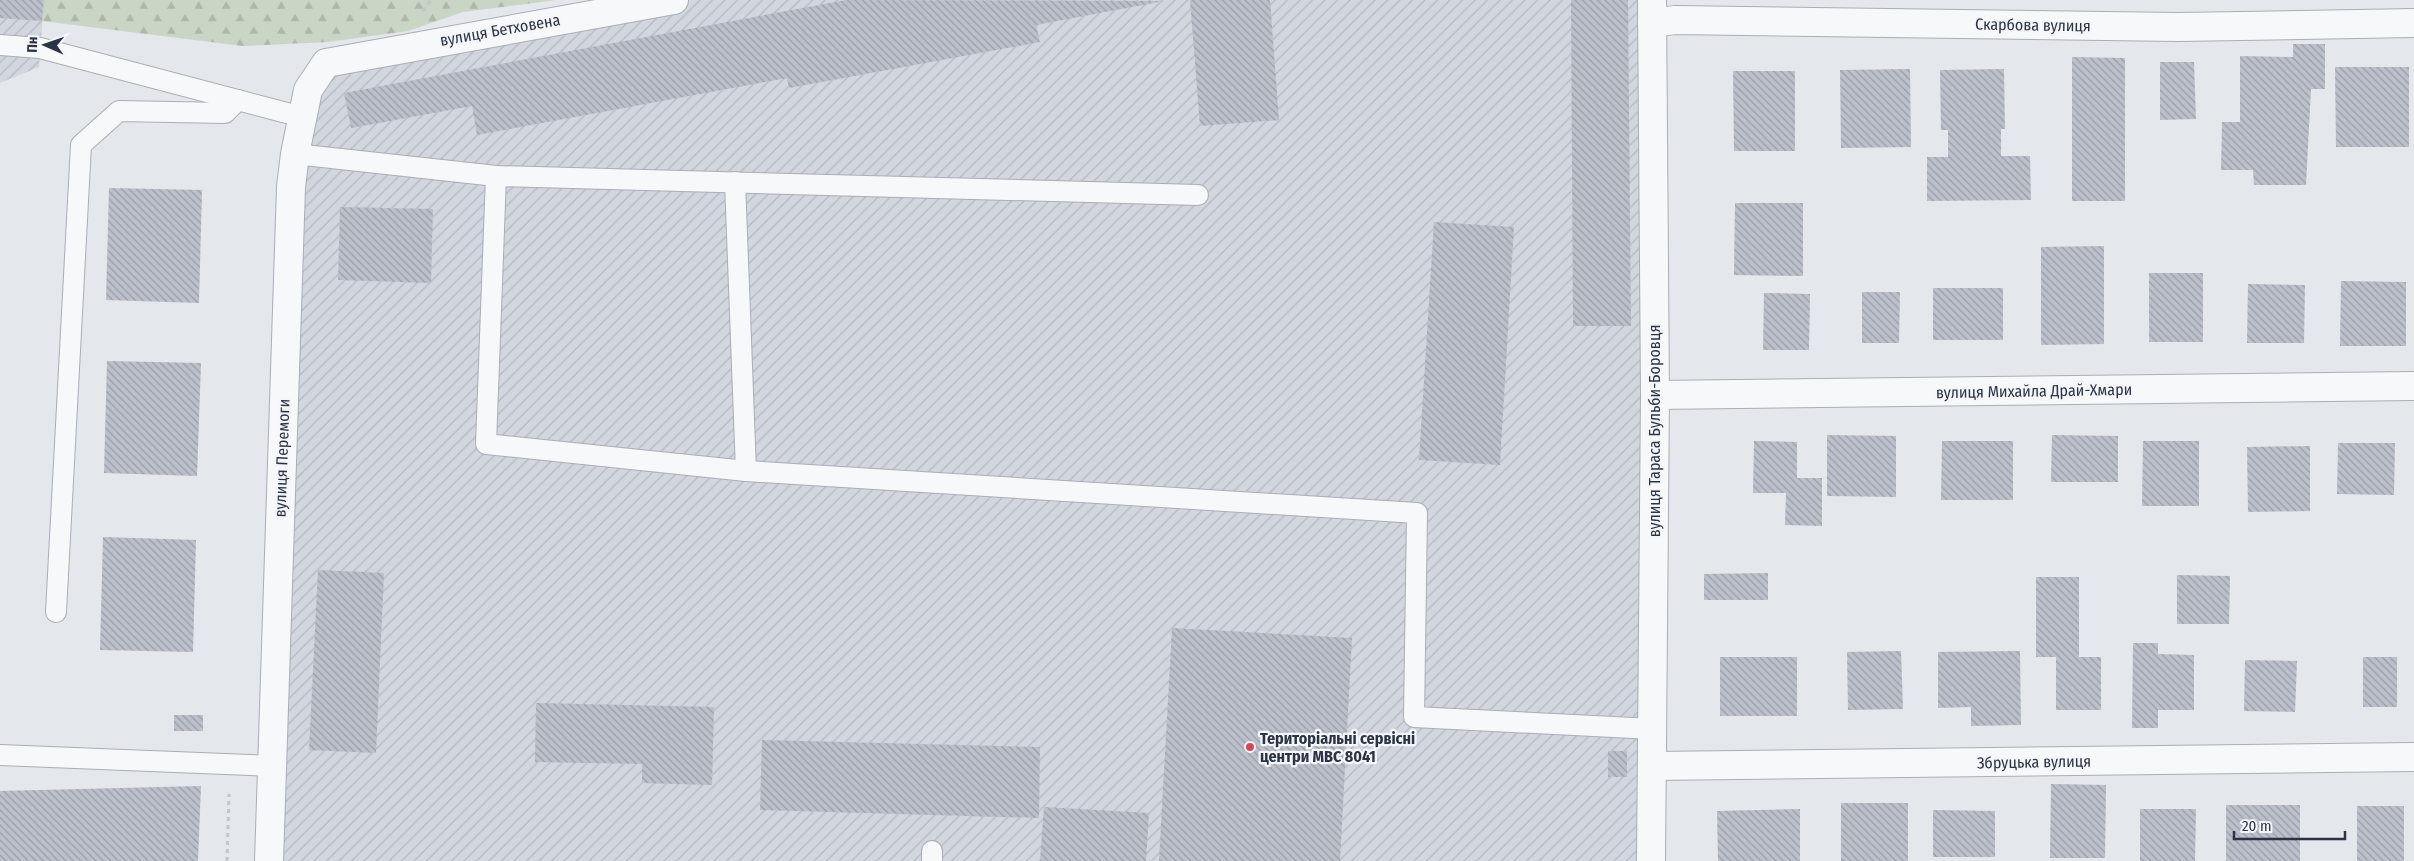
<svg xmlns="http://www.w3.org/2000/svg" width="2414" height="861" font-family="'Fira Sans Condensed',sans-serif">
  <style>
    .industrial { fill: url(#industrial-furrows) }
    .forest { fill: url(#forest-firs) }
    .building { fill: url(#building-back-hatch) }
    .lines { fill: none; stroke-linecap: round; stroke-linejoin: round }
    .lane-casing { stroke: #a9aeb7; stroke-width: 22 }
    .street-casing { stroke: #a9aeb7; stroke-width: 30 }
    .path { stroke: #c2c5cb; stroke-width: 3; stroke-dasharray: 4 4; stroke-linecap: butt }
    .lane { stroke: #f7f8fa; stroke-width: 20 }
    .street { stroke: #f7f8fa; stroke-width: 28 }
    .poi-dot { fill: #d1495b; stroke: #f4f6f9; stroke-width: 2 }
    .labels { text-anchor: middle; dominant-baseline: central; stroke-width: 4.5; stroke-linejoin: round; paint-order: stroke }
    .street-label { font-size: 16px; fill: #2b3445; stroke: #f4f6f9 }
    .poi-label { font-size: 16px; font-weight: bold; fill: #2b3445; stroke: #f4f6f9; text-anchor: start }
  </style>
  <defs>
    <pattern id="industrial-furrows" width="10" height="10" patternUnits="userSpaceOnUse" patternTransform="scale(1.25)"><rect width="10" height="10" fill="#d2d6de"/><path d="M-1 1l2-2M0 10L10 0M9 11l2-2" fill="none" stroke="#b4b8c0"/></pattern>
    <pattern id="forest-firs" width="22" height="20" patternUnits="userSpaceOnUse" patternTransform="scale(1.25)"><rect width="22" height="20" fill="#c9d6c5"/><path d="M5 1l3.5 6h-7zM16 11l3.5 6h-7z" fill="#adb8ab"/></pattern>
    <pattern id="building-back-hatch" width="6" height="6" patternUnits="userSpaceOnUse" patternTransform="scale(1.25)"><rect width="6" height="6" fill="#bbc0ca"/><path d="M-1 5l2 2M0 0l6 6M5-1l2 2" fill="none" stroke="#989da6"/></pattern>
  </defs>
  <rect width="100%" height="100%" fill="#e4e7ec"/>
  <!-- industrial -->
  <g class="industrial">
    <path d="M0,0H44L39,67L0,83Z"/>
    <path d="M674,0H1652L1651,861H269L291,187L326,63Z"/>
  </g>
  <!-- forest -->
  <path class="forest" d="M44,0H557L463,12L408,31L328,42L243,46L42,21Z"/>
  <!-- building -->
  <g class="building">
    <path d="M0,0H44L42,21L0,18Z"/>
    <path d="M846,0L1164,1L1036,25L1040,42L789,88L787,78L477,135L472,106L351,128L344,93Z"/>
    <path d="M1190,0H1270L1279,120L1200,126Z"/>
    <path d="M1571,0H1628L1631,326H1573Z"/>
    <path d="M2293,44H2325V89H2311L2306,185H2254L2253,170H2221L2222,122H2240V56L2293,57Z"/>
    <path d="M2072,57L2125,58V201H2072Z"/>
    <path d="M2160,62H2194L2196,119L2160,120Z"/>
    <path d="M2335,67H2409V147H2336Z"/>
    <path d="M1910,69L1911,147L1841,148L1840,70Z"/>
    <path d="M2004,69L2005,129H2001V156H2030L2031,200L1927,201V157H1948V130H1941L1940,70Z"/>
    <path d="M1733,71H1795V151H1734Z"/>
    <path d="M109,188L202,190L199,303L106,300Z"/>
    <path d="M1735,203H1803V276L1734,275Z"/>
    <path d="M340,207L433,209L431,283L338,280Z"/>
    <path d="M1434,222L1514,227L1500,465L1419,460Z"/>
    <path d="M2104,246V344L2041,345V247Z"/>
    <rect x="2149" y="273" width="54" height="69"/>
    <path d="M2341,281L2406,282V346H2340Z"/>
    <path d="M2248,284L2305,285L2304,343H2247Z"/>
    <rect x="1933" y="288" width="70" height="52"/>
    <path d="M1862,292H1900L1899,343H1862Z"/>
    <path d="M1764,293L1810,294L1809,350H1763Z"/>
    <path d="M107,361L201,363L197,476L104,473Z"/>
    <path d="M1827,435L1896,436V497L1827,496Z"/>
    <path d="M2052,435L2118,436V482H2051Z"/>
    <path d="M1754,441L1797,442V478H1822V526L1785,525L1786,493H1753Z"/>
    <path d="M1942,441H2013V500H1941Z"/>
    <path d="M2143,441H2199V506H2142Z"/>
    <path d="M2338,443H2395L2394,495L2337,494Z"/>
    <path d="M2310,446V511L2248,512L2247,447Z"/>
    <path d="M103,537L196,540L193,652L100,650Z"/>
    <path d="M318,570L384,573L376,753L309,750Z"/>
    <path d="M1768,573V600H1704V574Z"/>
    <path d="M2177,575L2230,576L2229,624H2177Z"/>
    <path d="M2036,577H2079V657H2101V710H2056V657H2036Z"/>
    <path d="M1172,628L1352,638L1340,861H1159Z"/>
    <path d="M2133,643H2158V654L2194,655V710H2158V728H2132Z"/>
    <path d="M1901,651L1903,709L1848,710L1847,652Z"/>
    <path d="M2020,651L2021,725L1971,726V707L1938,708V652Z"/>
    <rect x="1720" y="657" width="77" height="59"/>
    <rect x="2363" y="657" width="34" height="50"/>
    <path d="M2245,660L2297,661L2295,712L2244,711Z"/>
    <path d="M536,703L714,707L712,785L642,783V764L535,762Z"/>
    <rect x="174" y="715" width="29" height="16"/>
    <path d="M762,740L1040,747L1039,818L760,810Z"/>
    <rect x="1608" y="751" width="19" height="26"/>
    <path d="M2051,784L2106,785L2105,858H2050Z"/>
    <path d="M201,786L198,861H0V791Z"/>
    <rect x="1841" y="803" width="67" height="58"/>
    <rect x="2226" y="805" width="74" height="56"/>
    <rect x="2357" y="806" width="47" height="55"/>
    <path d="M1044,807L1149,813L1146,861H1040Z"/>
    <path d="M1800,809V861H1718L1717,811Z"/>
    <path d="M2140,809H2196L2195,861H2140Z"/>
    <path d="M1933,810L1995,811V857H1933Z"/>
  </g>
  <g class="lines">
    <defs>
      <g id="lane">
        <path d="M0,45L40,48L302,117"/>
        <path d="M295,154L496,176L1198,195"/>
        <path d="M496,176L486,444L746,471L1417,513L1414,717L1653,729"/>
        <path d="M735,182L746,471"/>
        <path d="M56,612L81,145L119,111L225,113L238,100"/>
        <path d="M0,755L272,766"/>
        <path d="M932,861V851"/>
      </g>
      <g id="street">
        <path d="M1652,23L1675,20L2178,27L2414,23"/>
        <path d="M1655,395L2414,386"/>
        <path d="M1653,766L2414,757"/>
        <path d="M269,861L291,187L295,154L308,90L326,63L674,0"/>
        <path d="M1651,861L1655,395L1652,0"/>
      </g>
    </defs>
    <!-- lane casing -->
    <use href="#lane" class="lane-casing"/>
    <!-- street casing -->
    <use href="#street" class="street-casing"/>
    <!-- path -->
    <g class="path">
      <path d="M423,11L431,0"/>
      <path d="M227,861L229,794"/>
    </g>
    <!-- lane -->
    <use href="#lane" class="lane"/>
    <!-- street -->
    <use href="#street" class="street"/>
  </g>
  <!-- markers -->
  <circle class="poi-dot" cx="1250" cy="747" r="5"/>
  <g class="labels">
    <!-- street labels -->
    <g class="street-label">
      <text transform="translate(2033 25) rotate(1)">Скарбова вулиця</text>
      <text transform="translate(500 30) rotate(-10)">вулиця Бетховена</text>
      <text transform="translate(2034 391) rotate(-1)">вулиця Михайла Драй-Хмари</text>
      <text transform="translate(1654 431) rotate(-90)">вулиця Тараса Бульби-Боровця</text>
      <text transform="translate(282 458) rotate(-88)">вулиця Перемоги</text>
      <text transform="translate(2034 762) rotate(-1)">Збруцька вулиця</text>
    </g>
    <!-- poi labels -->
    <g class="poi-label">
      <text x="1260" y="738">Територіальні сервісні<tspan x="1260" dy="18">центри МВС 8041</tspan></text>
    </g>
  </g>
  <!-- north arrow -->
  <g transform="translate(45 45) rotate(272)" stroke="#f4f6f9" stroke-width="4" paint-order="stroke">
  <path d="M0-4L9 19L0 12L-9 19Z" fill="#2b3445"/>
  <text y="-8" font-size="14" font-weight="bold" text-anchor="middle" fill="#2b3445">Пн</text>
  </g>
  <!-- scale -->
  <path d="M2234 831v8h111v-8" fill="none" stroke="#2b3445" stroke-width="2.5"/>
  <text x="2242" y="831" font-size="15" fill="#2b3445" stroke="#f4f6f9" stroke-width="4" paint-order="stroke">20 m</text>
</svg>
